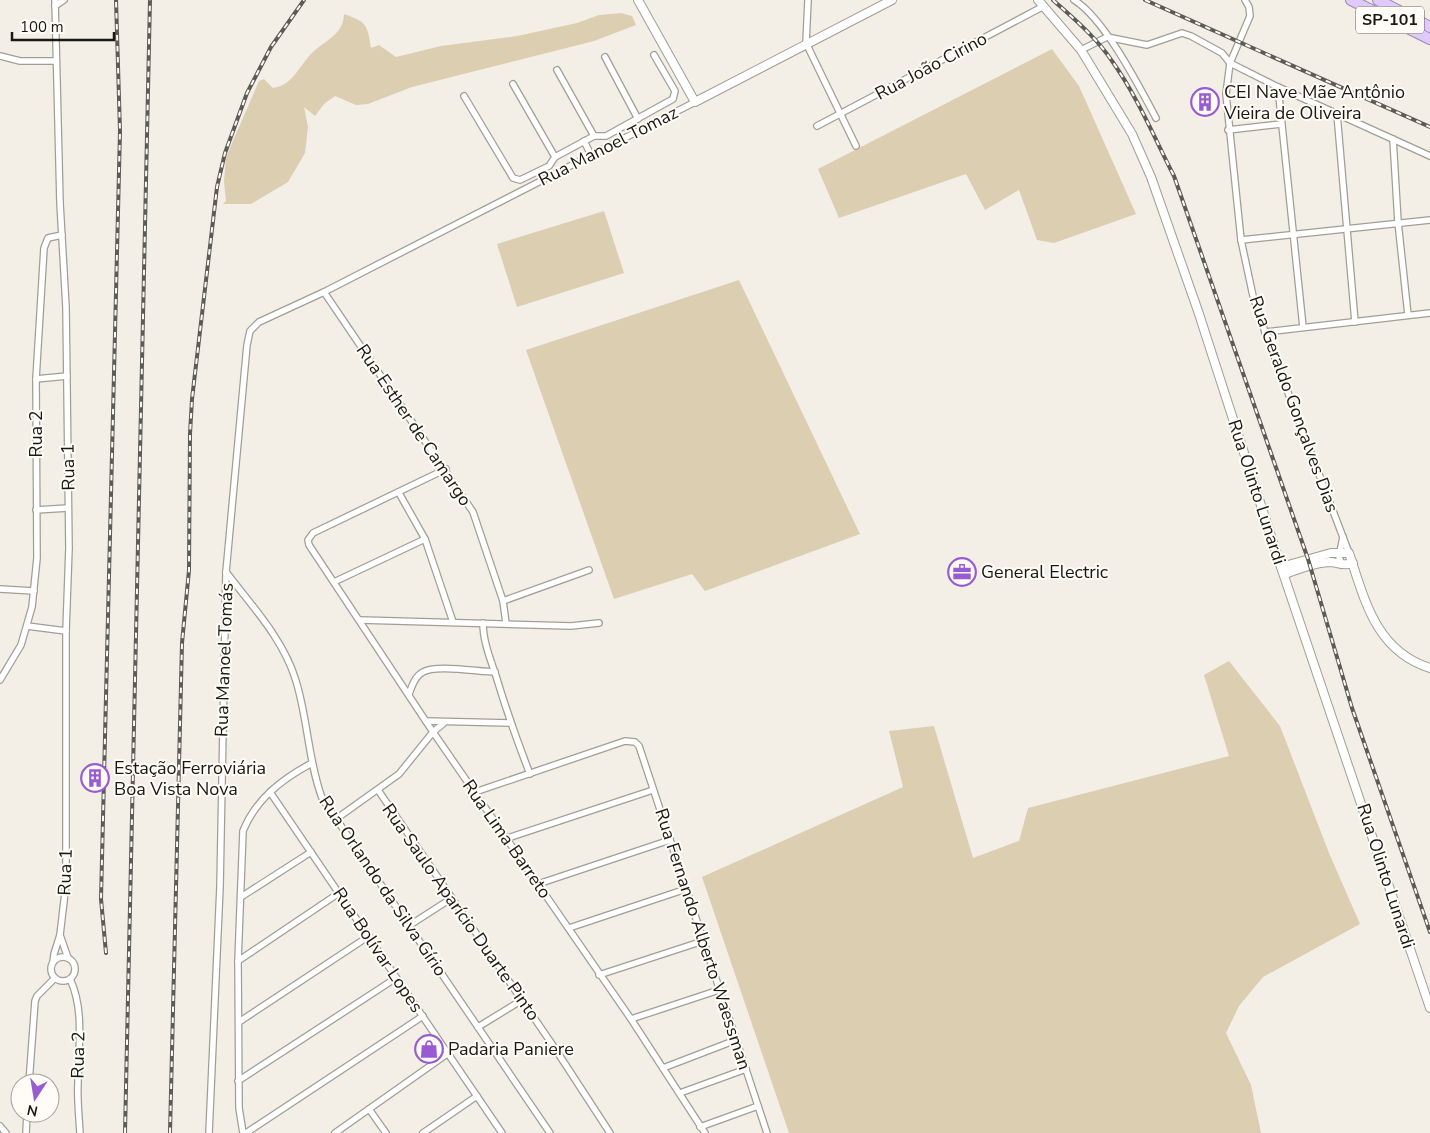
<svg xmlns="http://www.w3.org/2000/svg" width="1430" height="1133" font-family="'Nunito Sans',sans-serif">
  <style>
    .green { fill: #dcceb0 }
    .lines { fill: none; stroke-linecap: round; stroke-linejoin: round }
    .street-casing { stroke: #a29e95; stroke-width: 8 }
    .secondary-casing { stroke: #a29e95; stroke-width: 10 }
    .highway-casing { stroke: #9b8bac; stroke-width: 12 }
    .street { stroke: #fff; stroke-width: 5.5 }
    .secondary { stroke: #fff; stroke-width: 8 }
    .highway { stroke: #e1c9fd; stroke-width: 10 }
    .rail-casing { stroke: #5d5b56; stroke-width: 4 }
    .rail { stroke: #fffcf7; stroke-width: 2; stroke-dasharray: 5.5; stroke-linecap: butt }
    .labels { text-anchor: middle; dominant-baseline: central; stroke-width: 4; stroke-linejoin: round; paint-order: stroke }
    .shield { fill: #fffcf7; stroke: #5e5c59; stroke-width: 1 }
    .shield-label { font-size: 16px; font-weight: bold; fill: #191815 }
    .street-label { font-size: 18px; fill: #191815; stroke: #fffcf7 }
    .poi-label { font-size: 18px; fill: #191815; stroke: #fffcf7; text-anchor: start }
  </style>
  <rect width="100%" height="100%" fill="#f3efe6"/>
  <!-- green -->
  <g class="green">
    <path d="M621,13L632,16L636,25L594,41L412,87L368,104L356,105L335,96L324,104L315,116L304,107L308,127L305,153L288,182L251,204H223L226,201L224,181L226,157L259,81L264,79L273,88C294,85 299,65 313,52C327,39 343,35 344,14C367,23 367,23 371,48L379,45L396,57L441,46L517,36L577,23L599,15Z"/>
    <path d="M1052,49L1079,86L1136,214L1054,243L1037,240L1019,190L985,210L966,174L839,218L818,169Z"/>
    <path d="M604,211L624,273L517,307L497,244Z"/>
    <path d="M739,280L860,534L705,591L692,574L614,599L526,350Z"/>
    <path d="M1229,661L1280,726L1329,853L1360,924L1263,977L1239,1006L1226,1033L1251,1085L1261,1133H789L702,877L903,787L889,731L934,726L973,858L1019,841L1028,808L1229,756L1204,675Z"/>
  </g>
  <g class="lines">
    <defs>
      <g id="street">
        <path d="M808,0L806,43L856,146"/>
        <path d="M1074,0C1104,18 1139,86 1156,118"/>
        <path d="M1245,0L1249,7L1250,16L1230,63L1226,94L1241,240L1253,296L1265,332L1349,553"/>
        <path d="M55,6L64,0"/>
        <path d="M1081,50L1107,37L1147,45L1182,33L1191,36L1222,53L1230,63L1278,87L1430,156"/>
        <path d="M0,56L20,61H55"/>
        <path d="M605,57L638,119"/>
        <path d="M557,70L594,136"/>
        <path d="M513,84L555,157"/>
        <path d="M1278,87L1303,327"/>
        <path d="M464,96L513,178L520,180L549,166L555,157L594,136H606L673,99L675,91L654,55"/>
        <path d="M1337,114L1355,322"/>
        <path d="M817,126L1044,6"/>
        <path d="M1228,130L1281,124"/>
        <path d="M1393,139L1398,222L1408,315"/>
        <path d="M584,141L591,155"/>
        <path d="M1241,240L1430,220"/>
        <path d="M324,292L473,512L503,601L506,623"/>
        <path d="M1265,332L1430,313"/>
        <path d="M36,379L67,376"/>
        <path d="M446,469L313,533L308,540L309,545L433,732L631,1019L705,1133"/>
        <path d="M399,493L425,539L453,622"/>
        <path d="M36,510L68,508"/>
        <path d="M1342,565L1339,557L1343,537"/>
        <path d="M226,572C252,606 284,640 296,681C308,720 308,760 322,798L550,1133"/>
        <path d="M334,582L425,539"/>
        <path d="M0,589L34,591"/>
        <path d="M503,601L589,570"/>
        <path d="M360,620L571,626L599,623"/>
        <path d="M483,623C483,641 490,658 496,676C506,709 517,741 530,774"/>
        <path d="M27,626L66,631"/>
        <path d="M0,680L21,645L32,607L37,558L36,379L44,248L48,238L62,235"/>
        <path d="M409,694C412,686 415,676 423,672C436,664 479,672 495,672"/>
        <path d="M426,721L510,723"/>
        <path d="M378,790L554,1047L610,1133"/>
        <path d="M270,792L502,1133"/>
        <path d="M475,792L625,741L635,742L639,746L767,1133"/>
        <path d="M336,819L399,774L433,732L444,723"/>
        <path d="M508,838L653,790"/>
        <path d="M538,884L670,840"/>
        <path d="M241,897L311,852"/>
        <path d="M410,925L452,898"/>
        <path d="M569,928L686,889"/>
        <path d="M60,935L68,958"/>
        <circle cx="63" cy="969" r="12"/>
        <path d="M238,961L339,893"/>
        <path d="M53,962L54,954L60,935L66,884V631L69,548L66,307L60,203L55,0"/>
        <path d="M599,975L703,941"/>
        <path d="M70,979C85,1010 78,1049 78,1083C77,1099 79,1116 80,1133"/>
        <path d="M631,1019L719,990"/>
        <path d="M239,1022L369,936"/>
        <path d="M478,1027L522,1000"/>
        <path d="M663,1068L736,1040"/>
        <path d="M238,1081L396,978"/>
        <path d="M29,1083L35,1001L37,996L55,978"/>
        <path d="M680,1093L746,1069"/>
        <path d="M369,1109L386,1133"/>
        <path d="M0,1126L6,1133"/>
        <path d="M700,1127L758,1106"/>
        <path d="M26,1133L27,1113"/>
        <path d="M209,1133L220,887L226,572L247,345L250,331L259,322L324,292L695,102"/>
        <path d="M243,1133L239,1108L238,961L243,831C256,799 282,779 312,763"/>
        <path d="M246,1133L423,1016"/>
        <path d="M335,1133L447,1054"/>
        <path d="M423,1133L477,1096"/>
      </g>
      <g id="secondary">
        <path d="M638,0L695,102L892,0"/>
        <path d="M1038,0L1081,50L1132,134L1151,177L1198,311L1281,567L1430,1008"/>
        <path d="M1281,567L1331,553H1349C1365,601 1376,651 1430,668"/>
        <path d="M1285,574C1298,569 1314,563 1329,562C1338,562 1344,567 1353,563"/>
      </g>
      <g id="highway">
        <path d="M1351,0L1430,39"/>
        <path d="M1378,0L1430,27"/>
      </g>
    </defs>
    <!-- street casing -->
    <use href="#street" class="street-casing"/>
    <!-- secondary casing -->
    <use href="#secondary" class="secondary-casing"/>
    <!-- highway casing -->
    <use href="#highway" class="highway-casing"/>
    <!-- street -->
    <use href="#street" class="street"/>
    <!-- secondary -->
    <use href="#secondary" class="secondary"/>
    <!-- highway -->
    <use href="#highway" class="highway"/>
    <defs>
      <g id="rail">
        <path d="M1053,0C1074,19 1096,37 1112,61C1137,96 1154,137 1174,176L1308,559L1352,708L1430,932"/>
        <path d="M1145,0L1430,127"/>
        <path d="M106,953L101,899L120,131L116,0"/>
        <path d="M125,1133L150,0"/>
        <path d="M170,1133L182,643L189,570L190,434L192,399L217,187L225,153L247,93L271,47L304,0"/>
      </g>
    </defs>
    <!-- rail casing -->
    <use href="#rail" class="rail-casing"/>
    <!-- rail -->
    <use href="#rail" class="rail"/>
  </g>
  <!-- icons -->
  <defs>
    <symbol id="building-ring" viewBox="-11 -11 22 22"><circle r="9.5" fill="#fffcf7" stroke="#995bd2" stroke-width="1.5"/><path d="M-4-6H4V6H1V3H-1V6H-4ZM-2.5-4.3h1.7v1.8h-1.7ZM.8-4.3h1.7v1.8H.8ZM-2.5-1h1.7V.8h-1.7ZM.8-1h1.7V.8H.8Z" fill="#995bd2"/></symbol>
    <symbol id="office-ring" viewBox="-11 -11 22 22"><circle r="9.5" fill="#fffcf7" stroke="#995bd2" stroke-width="1.5"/><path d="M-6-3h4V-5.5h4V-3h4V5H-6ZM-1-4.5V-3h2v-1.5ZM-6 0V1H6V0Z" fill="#995bd2"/></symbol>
    <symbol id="shop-ring" viewBox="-11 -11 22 22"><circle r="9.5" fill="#fffcf7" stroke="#995bd2" stroke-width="1.5"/><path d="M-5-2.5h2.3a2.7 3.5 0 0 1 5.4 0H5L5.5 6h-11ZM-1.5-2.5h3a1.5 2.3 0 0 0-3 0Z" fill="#995bd2"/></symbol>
  </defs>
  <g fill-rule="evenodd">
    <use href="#building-ring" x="1189" y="86" width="32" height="32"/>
    <use href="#office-ring" x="946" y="556" width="32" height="32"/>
    <use href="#building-ring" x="79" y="762" width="32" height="32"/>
    <use href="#shop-ring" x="413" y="1033" width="32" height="32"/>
  </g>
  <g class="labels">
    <!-- shield labels -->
    <rect class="shield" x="1356" y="6.5" width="68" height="27" rx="4"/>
    <g class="shield-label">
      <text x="1390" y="20">SP-101</text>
    </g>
    <!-- street labels -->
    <g class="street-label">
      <text transform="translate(931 66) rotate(-28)">Rua João Cirino</text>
      <text transform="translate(608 146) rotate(-27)">Rua Manoel Tomaz</text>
      <text transform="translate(1294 404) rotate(70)">Rua Geraldo Gonçalves Dias</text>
      <text transform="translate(414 425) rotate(56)">Rua Esther de Camargo</text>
      <text transform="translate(36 434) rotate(-90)">Rua 2</text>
      <text transform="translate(68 467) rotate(-91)">Rua 1</text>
      <text transform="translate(1257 492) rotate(72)">Rua Olinto Lunardi</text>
      <text transform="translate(224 660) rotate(-88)">Rua Manoel Tomás</text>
      <text transform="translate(507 839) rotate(55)">Rua Lima Barreto</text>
      <text transform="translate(65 872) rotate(-88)">Rua 1</text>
      <text transform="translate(1386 876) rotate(72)">Rua Olinto Lunardi</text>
      <text transform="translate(383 886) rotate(56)">Rua Orlando da Silva Gírio</text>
      <text transform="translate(461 912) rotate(55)">Rua Saulo Aparício Duarte Pinto</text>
      <text transform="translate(703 939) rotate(72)">Rua Fernando Alberto Waessman</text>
      <text transform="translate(378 950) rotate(56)">Rua Bolívar Lopes</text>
      <text transform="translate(78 1055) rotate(-89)">Rua 2</text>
    </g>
    <!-- poi labels -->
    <g class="poi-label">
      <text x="1224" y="92">CEI Nave Mãe Antônio<tspan x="1224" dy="21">Vieira de Oliveira</tspan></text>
      <text x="981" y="572">General Electric</text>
      <text x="114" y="768">Estação Ferroviária<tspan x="114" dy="21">Boa Vista Nova</tspan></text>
      <text x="448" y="1049">Padaria Paniere</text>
    </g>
  </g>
  <!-- north arrow -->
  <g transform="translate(35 1098) rotate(192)"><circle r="24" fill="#fffcf7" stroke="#a3a19d"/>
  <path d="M0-4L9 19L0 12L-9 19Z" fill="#995bd2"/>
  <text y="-8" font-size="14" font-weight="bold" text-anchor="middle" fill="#191815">N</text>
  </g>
  <!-- scale -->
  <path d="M12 32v8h102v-8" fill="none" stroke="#191815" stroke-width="2.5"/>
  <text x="20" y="32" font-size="15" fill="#191815" stroke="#fffcf7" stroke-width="4" paint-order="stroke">100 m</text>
</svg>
